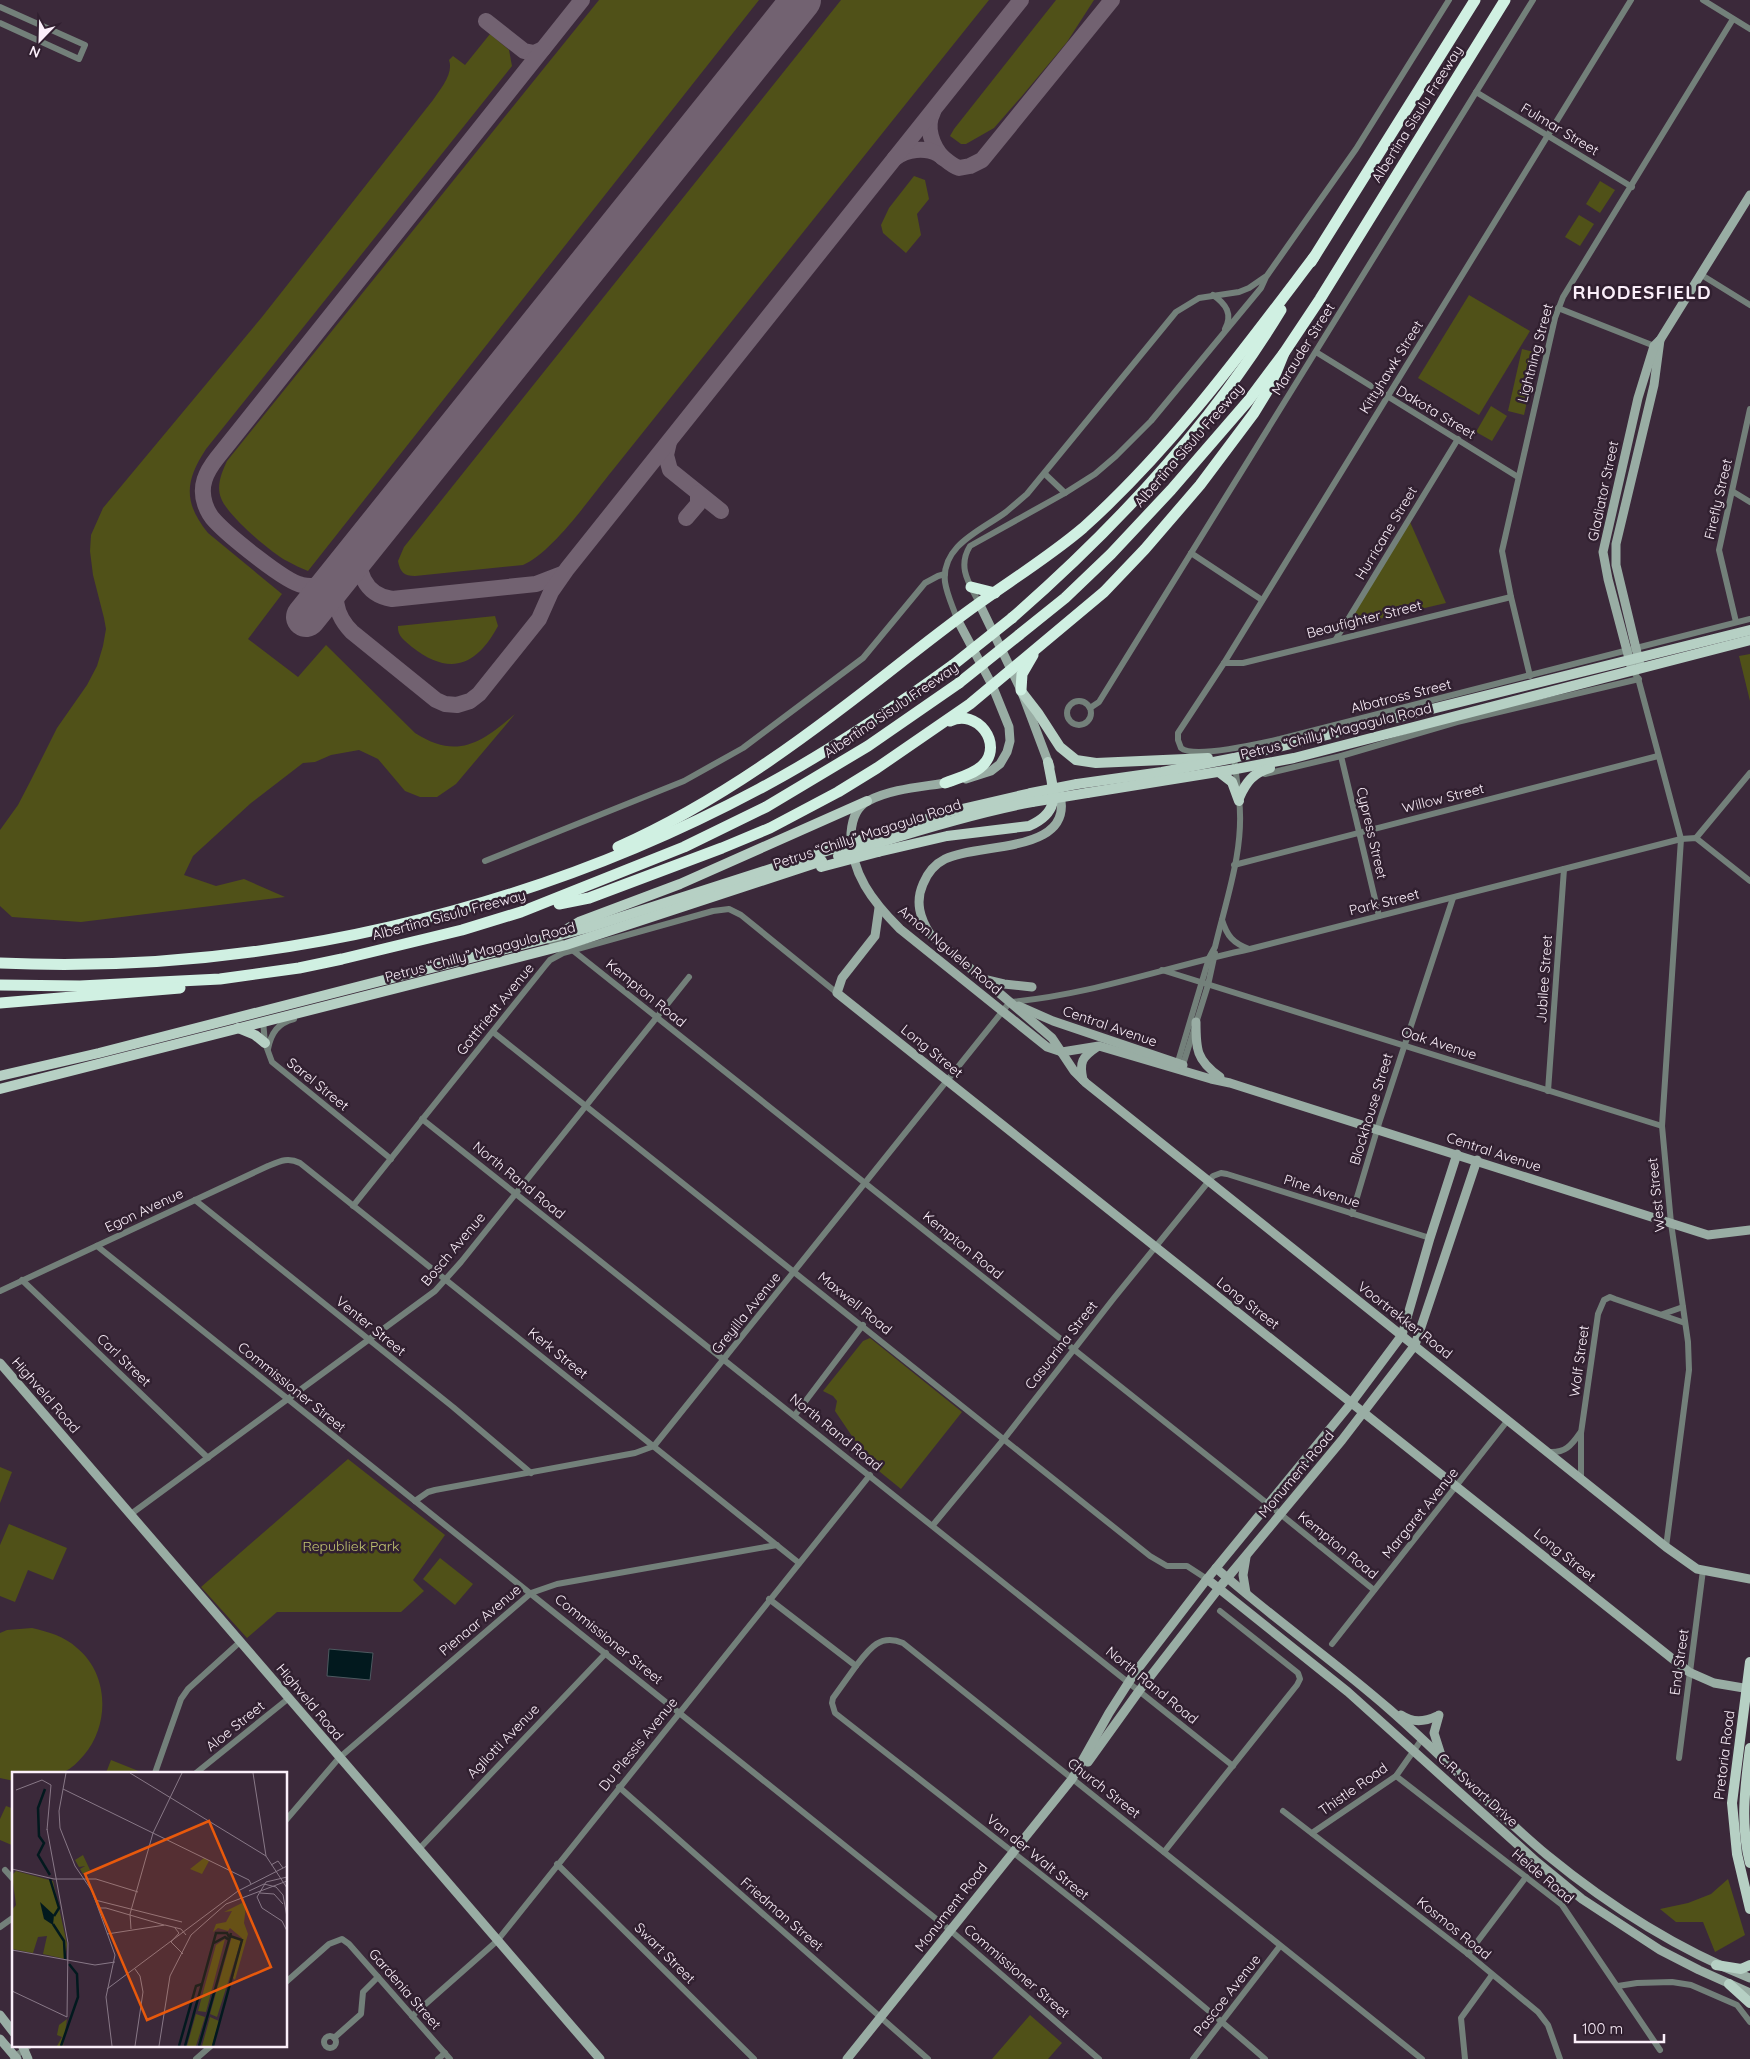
<svg xmlns="http://www.w3.org/2000/svg" width="1750" height="2059" font-family="Quicksand,sans-serif">
  <style>
    .green { fill: #505118 }
    .water { fill: #02191e; stroke: #4d5960 }
    .lines { fill: none; stroke-linecap: round; stroke-linejoin: round }
    .taxiway { stroke: #726271; stroke-width: 16 }
    .runway { stroke: #726271; stroke-width: 40 }
    .street { stroke: #73807a; stroke-width: 6 }
    .secondary { stroke: #99ada4; stroke-width: 9 }
    .primary { stroke: #b6d0c4; stroke-width: 10 }
    .highway { stroke: #d0f0e2; stroke-width: 11 }
    .primary-bridge { stroke: #b6d0c4; stroke-width: 10 }
    .highway-bridge { stroke: #d0f0e2; stroke-width: 11 }
    .labels { text-anchor: middle; dominant-baseline: central; stroke-width: 5; stroke-linejoin: round; paint-order: stroke }
    .street-label { font-size: 14px; fill: #fbeffa; stroke: #312030 }
    .park-label { font-size: 14px; fill: #c2c571; stroke: #312030 }
    .district-label { font-size: 19px; font-weight: bold; letter-spacing: 1px; fill: #fbeffa; stroke: #312030 }
    .inset-river { fill: none; stroke: #02191e; stroke-width: 2.5 }
    .inset-road { fill: none; stroke: #887887; stroke-width: 1 }
    .view { fill: #e8590c; fill-opacity: 0.15; stroke: #e8590c; stroke-width: 2.5 }
    .inset-edge { fill: none; stroke: #fbeffa; stroke-width: 2.5 }
  </style>
  <rect width="100%" height="100%" fill="#3b293a"/>
  <!-- green -->
  <g class="green">
    <path d="M599,0H759L308,571C301,568 294,565 287,561C271,553 226,514 221,498C216,485 222,472 227,461Z"/>
    <path d="M841,0H989L612,471C590,498 553,552 523,565L415,576C404,576 400,572 398,561L404,547Z"/>
    <path d="M1056,0H1094L1067,42L1022,96L994,128L966,144H961L950,136L954,129Z"/>
    <path d="M490,34L509,50L512,66L206,449C185,481 183,502 208,533L282,594L248,639L298,677L326,645L415,733C457,760 481,743 515,714L456,784L437,797H420L405,791L378,759L359,750L331,755L315,762L303,763L251,803L193,856L184,875L216,886L244,879L285,897L81,922L12,917L0,906V830L18,805L31,780L57,728L87,685L97,666L103,646L106,629L104,618L93,575L90,551L91,535L103,508L262,317L433,100C440,89 454,74 449,60L453,56L465,65Z"/>
    <path d="M914,176L925,180L929,199L917,214L921,235L906,253L883,233L881,225L889,208Z"/>
    <path d="M1600,181L1615,190L1600,213L1586,204Z"/>
    <path d="M1579,215L1594,224L1580,246L1565,237Z"/>
    <path d="M1469,295L1530,331L1479,415L1418,378Z"/>
    <path d="M1522,349L1538,353L1524,415L1508,411Z"/>
    <path d="M1491,406L1507,416L1492,441L1476,432Z"/>
    <path d="M1410,522L1446,603L1340,628Z"/>
    <path d="M495,616L498,626C476,667 449,676 412,647C405,641 397,636 398,626Z"/>
    <path d="M1750,654V701L1739,656Z"/>
    <path d="M870,1338L962,1412L901,1489L853,1450L858,1445L835,1411L837,1401L833,1396L823,1391L863,1341Z"/>
    <path d="M348,1459L445,1535L413,1580L424,1591L401,1612H277L247,1638L201,1587Z"/>
    <path d="M0,1467L12,1472L0,1503Z"/>
    <path d="M9,1524L67,1548L53,1580L28,1570L15,1602L0,1596V1545Z"/>
    <path d="M440,1558L473,1584L455,1605L423,1579Z"/>
    <path d="M32,1628C49,1632 64,1636 77,1648C109,1674 110,1725 84,1755C78,1762 72,1768 64,1772C53,1776 26,1773 14,1773V1781L0,1778V1633L7,1630Z"/>
    <path d="M111,1760L141,1772L140,1773H106Z"/>
    <path d="M6,1806L14,1809V1846L0,1840V1819Z"/>
    <path d="M1728,1879L1745,1935L1715,1952L1703,1922H1676L1660,1909L1688,1903L1711,1894Z"/>
    <path d="M1030,2015L1062,2043L1048,2059H992Z"/>
  </g>
  <!-- water -->
  <path class="water" d="M329,1649L373,1653L370,1680L327,1676Z"/>
  <g class="lines">
    <!-- taxiway -->
    <g class="taxiway">
      <path d="M486,21L524,51L534,53L543,49"/>
      <path d="M933,112C925,127 932,146 943,158"/>
      <path d="M895,158C907,149 925,147 938,154C945,158 950,165 959,168L970,166L982,160L1112,0"/>
      <path d="M669,442L666,455L670,470L721,511"/>
      <path d="M686,518L698,504V493"/>
      <path d="M364,545C353,569 365,595 392,599L536,584L562,574"/>
      <path d="M342,572C332,595 334,614 352,632L436,700L445,704L457,705L470,701L479,694L539,619L551,592L567,569L1021,0"/>
      <path d="M341,574C330,583 316,588 302,585C285,582 228,535 215,521C210,516 207,510 205,504C199,486 206,472 217,458L582,0"/>
    </g>
    <!-- runway -->
    <path class="runway" d="M306,617L801,0"/>
    <!-- street -->
    <g class="street">
      <path d="M1631,0L1224,663L1178,733V740L1181,748C1194,759 1262,743 1280,739L1750,619"/>
      <path d="M1703,0L1750,29"/>
      <path d="M0,7L85,45L79,59L0,23"/>
      <path d="M1476,92L1632,187"/>
      <path d="M1700,274L1750,305"/>
      <path d="M1213,295C1226,304 1233,314 1225,329"/>
      <path d="M1558,308L1657,347"/>
      <path d="M1316,352L1518,477"/>
      <path d="M1045,474L1065,493"/>
      <path d="M1732,491L1750,502"/>
      <path d="M1191,553L1262,600"/>
      <path d="M979,603C969,583 957,567 970,546L1065,493L1095,474L1116,456L1151,421L1261,288L1266,277L1356,149L1449,0"/>
      <path d="M957,619C953,607 947,595 945,582C941,545 982,530 1006,512C1013,506 1020,500 1027,494L1176,312L1199,298L1239,292L1249,288L1265,277"/>
      <path d="M1736,622L1719,550L1750,409"/>
      <path d="M1336,639L1458,439"/>
      <path d="M1224,663H1243L1511,597"/>
      <path d="M1632,670L1638,678L1681,839L1662,1126L1671,1223L1688,1342L1689,1370L1666,1547"/>
      <path d="M1530,676L1511,597L1502,551L1555,318L1563,297L1733,19"/>
      <circle cx="1079" cy="713" r="12"/>
      <path d="M1090,708L1099,702L1533,0"/>
      <path d="M1341,756L1379,916"/>
      <path d="M1234,758L1238,789"/>
      <path d="M1265,774L1341,756L1457,722L1639,679"/>
      <path d="M1696,838L1750,773"/>
      <path d="M485,861L684,781L743,748L863,658L925,583L938,576L945,574"/>
      <path d="M1234,865L1658,756"/>
      <path d="M1222,920C1227,936 1233,943 1249,949"/>
      <path d="M550,941H558L566,945L1268,1504L1374,1590"/>
      <path d="M1162,970L1662,1126"/>
      <path d="M263,1021L265,1043L272,1062L391,1159"/>
      <path d="M493,1032L1150,1556L1167,1566H1187L1207,1579"/>
      <path d="M268,1049C271,1033 278,1023 294,1019"/>
      <path d="M1177,1065L1209,958L1215,947C1226,900 1245,848 1239,799"/>
      <path d="M1182,1068L1208,985L1215,953"/>
      <path d="M1548,1091L1564,869"/>
      <path d="M422,1119L1233,1766"/>
      <path d="M195,1200L453,1407L531,1473"/>
      <path d="M353,1206L545,966L550,960L563,953L713,911L729,909L741,915L837,993"/>
      <path d="M1352,1214L1380,1120L1453,898"/>
      <path d="M97,1246L950,1930L1099,2059"/>
      <path d="M22,1280L208,1458"/>
      <path d="M0,1291L268,1166C280,1161 288,1157 300,1163L799,1563"/>
      <path d="M1663,1314L1683,1307"/>
      <path d="M795,1415L863,1325"/>
      <path d="M1549,1452C1565,1453 1571,1446 1580,1433"/>
      <path d="M1581,1480V1433L1598,1314L1604,1300L1610,1297L1615,1299L1685,1323"/>
      <path d="M415,1501L428,1492L435,1490L635,1453L654,1446L1010,1002C1091,995 1170,966 1250,949L1681,839L1696,838L1750,881"/>
      <path d="M131,1514L435,1291L461,1262L689,977"/>
      <path d="M933,1525L1004,1439L1114,1298L1213,1176L1221,1173L1227,1174L1430,1238"/>
      <path d="M769,1599L856,1666C869,1649 880,1633 903,1643L1422,2059"/>
      <path d="M1332,1644L1508,1420"/>
      <path d="M856,1666L833,1698L832,1703L835,1713C979,1826 1126,1938 1265,2059"/>
      <path d="M1679,1758L1703,1570"/>
      <path d="M155,1773L181,1699L188,1689L241,1641"/>
      <path d="M196,1773L289,1698"/>
      <path d="M1396,1776L1562,1905L1660,2050"/>
      <path d="M619,1787L928,2059"/>
      <path d="M1283,1811L1468,1954L1538,2012L1548,2025L1560,2059"/>
      <path d="M286,1820L339,1758L531,1593L557,1584L777,1545"/>
      <path d="M1312,1833L1396,1776L1422,1739"/>
      <path d="M420,1848L606,1653"/>
      <path d="M1164,1852L1297,1685L1300,1679L1298,1673L1220,1611"/>
      <path d="M557,1864L754,2059"/>
      <path d="M5,1870L14,1880"/>
      <path d="M0,1927L14,1917"/>
      <path d="M1468,1954L1526,1877"/>
      <path d="M286,1982L329,1944L342,1939L349,1944L450,2059"/>
      <path d="M1618,1986L1637,1983L1672,1982L1691,1985L1737,2005L1750,2022"/>
      <path d="M412,2016L497,1941L870,1475"/>
      <circle cx="330" cy="2042" r="6"/>
      <path d="M334,2038L361,2014L363,1992L378,1977"/>
      <path d="M13,2058L30,2045"/>
      <path d="M196,2059L212,2045"/>
      <path d="M438,2059L445,2053"/>
      <path d="M1193,2059L1280,1946"/>
      <path d="M1465,2059L1461,2018L1492,1975"/>
    </g>
    <!-- secondary -->
    <g class="secondary">
      <path d="M979,603L1021,690L1050,767"/>
      <path d="M957,619L992,685L1009,727L1010,741L1007,752L1000,764L991,771L966,779"/>
      <path d="M1640,665L1616,565V544L1654,385L1660,340"/>
      <path d="M1631,666L1608,579L1603,552L1638,398L1654,346L1660,340L1750,195"/>
      <path d="M951,782C924,787 893,788 868,801C856,807 852,820 851,833C850,873 873,902 900,929L1047,1047L1062,1052L1099,1046L1211,1079L1230,1083L1708,1235L1750,1230"/>
      <path d="M1059,791C1078,855 979,842 945,859C935,864 927,874 923,884C915,902 920,918 930,934L1052,1038L1074,1071L1086,1083L1666,1547L1697,1569L1750,1579"/>
      <path d="M879,908L875,936L842,978L837,993L1689,1672L1714,1683L1750,1689"/>
      <path d="M987,980L1004,984L1032,987"/>
      <path d="M1019,1006L1053,1021L1183,1065"/>
      <path d="M1196,1022C1196,1049 1196,1060 1220,1077"/>
      <path d="M1083,1080C1079,1062 1082,1057 1097,1047"/>
      <path d="M0,1363L600,2059"/>
      <path d="M1216,1568C1271,1617 1333,1660 1389,1709C1443,1756 1492,1809 1547,1855C1608,1905 1677,1949 1750,1978"/>
      <path d="M1207,1579L1348,1692L1537,1862L1582,1899L1660,1950L1699,1970L1750,1993"/>
      <path d="M1246,1593L1243,1575L1246,1557"/>
      <path d="M1401,1715C1413,1723 1424,1722 1437,1716"/>
      <path d="M1439,1715L1434,1733L1441,1755"/>
      <path d="M1088,1762L1139,1691L1219,1588L1342,1440L1415,1345L1477,1160"/>
      <path d="M0,2015L14,2033"/>
      <path d="M0,2039L17,2059"/>
      <path d="M22,2045L28,2059"/>
      <path d="M847,2059L1072,1779L1109,1713L1134,1674L1207,1579L1352,1402L1402,1335L1430,1238L1457,1154"/>
    </g>
    <!-- primary -->
    <g class="primary">
      <path d="M1021,691L1038,713L1060,747L1076,760L1096,763L1208,758"/>
      <path d="M1219,772L1232,782L1239,801"/>
      <path d="M1077,784L1162,772L1234,758L1750,630"/>
      <path d="M1087,793L1236,769L1294,758L1750,640"/>
      <path d="M1239,798C1246,782 1253,773 1270,768"/>
      <path d="M876,835L949,812L1031,793"/>
      <path d="M878,843C929,827 979,812 1032,802"/>
      <path d="M878,852L947,836L1029,826C1063,811 1053,791 1048,762"/>
      <path d="M567,929L579,922L680,884L867,801"/>
      <path d="M238,1028L255,1035L265,1043"/>
      <path d="M0,1076L99,1053L587,928L820,853"/>
      <path d="M0,1089L566,945L822,861"/>
      <path d="M1750,1662L1732,1803L1737,1854L1750,1909"/>
      <path d="M1750,1748C1745,1787 1740,1824 1750,1863"/>
      <path d="M1716,1965L1741,1969L1750,1965"/>
      <path d="M1729,1984L1750,2003"/>
    </g>
    <!-- highway -->
    <g class="highway">
      <path d="M1311,262L1475,0"/>
      <path d="M971,587L995,593"/>
      <path d="M1012,618C1115,528 1210,427 1281,310"/>
      <path d="M1019,635L1065,598L1111,554L1171,490L1248,401L1284,353L1320,299L1505,0"/>
      <path d="M1021,690L1022,674L1033,655"/>
      <path d="M945,783C957,778 973,775 983,765C1004,744 977,708 950,721"/>
      <path d="M618,847C724,800 817,729 908,657C931,639 954,621 978,604C1013,579 1050,556 1083,528C1172,448 1242,352 1314,257"/>
      <path d="M559,904L589,898L722,848L770,828L838,792L877,768L970,704L1104,592L1145,549L1200,485L1254,413L1271,385L1284,353"/>
      <path d="M0,963C261,975 529,912 759,789C827,753 891,710 953,665"/>
      <path d="M0,985L80,986L220,979L299,968L342,959L462,930L521,912L684,847L766,807L868,746L959,683"/>
      <path d="M0,1003L180,988"/>
    </g>
    <!-- primary-bridge -->
    <g class="primary-bridge">
      <path d="M1031,793L1077,784"/>
      <path d="M1032,802L1087,793"/>
      <path d="M820,853L876,835"/>
      <path d="M838,856L878,843"/>
      <path d="M821,867L878,852"/>
    </g>
    <!-- highway-bridge -->
    <g class="highway-bridge">
      <path d="M953,665L1012,618"/>
      <path d="M959,683L1019,635"/>
    </g>
  </g>
  <g class="labels">
    <!-- street labels -->
    <g class="street-label">
      <text transform="translate(1417 114) rotate(-58)">Albertina Sisulu Freeway</text>
      <text transform="translate(1560 129) rotate(31)">Fulmar Street</text>
      <text transform="translate(1303 349) rotate(-58)">Marauder Street</text>
      <text transform="translate(1535 353) rotate(-75)">Lightning Street</text>
      <text transform="translate(1391 367) rotate(-58)">Kittyhawk Street</text>
      <text transform="translate(1436 412) rotate(31)">Dakota Street</text>
      <text transform="translate(1189 445) rotate(-49)">Albertina Sisulu Freeway</text>
      <text transform="translate(1603 491) rotate(-78)">Gladiator Street</text>
      <text transform="translate(1718 499) rotate(-77)">Firefly Street</text>
      <text transform="translate(1386 533) rotate(-59)">Hurricane Street</text>
      <text transform="translate(1364 619) rotate(-14)">Beaufighter Street</text>
      <text transform="translate(1401 696) rotate(-14)">Albatross Street</text>
      <text transform="translate(891 710) rotate(-34)">Albertina Sisulu Freeway</text>
      <text transform="translate(1336 731) rotate(-14)">Petrus “Chilly” Magagula Road</text>
      <text transform="translate(1443 798) rotate(-14)">Willow Street</text>
      <text transform="translate(1372 833) rotate(77)">Cypress Street</text>
      <text transform="translate(867 834) rotate(-18)">Petrus “Chilly” Magagula Road</text>
      <text transform="translate(1384 902) rotate(-14)">Park Street</text>
      <text transform="translate(449 915) rotate(-15)">Albertina Sisulu Freeway</text>
      <text transform="translate(950 950) rotate(40)">Amon Ngulele Road</text>
      <text transform="translate(480 952) rotate(-15)">Petrus “Chilly” Magagula Road</text>
      <text transform="translate(1544 979) rotate(-86)">Jubilee Street</text>
      <text transform="translate(646 993) rotate(39)">Kempton Road</text>
      <text transform="translate(495 1009) rotate(-51)">Gottfriedt Avenue</text>
      <text transform="translate(1110 1026) rotate(19)">Central Avenue</text>
      <text transform="translate(1439 1043) rotate(18)">Oak Avenue</text>
      <text transform="translate(932 1051) rotate(39)">Long Street</text>
      <text transform="translate(318 1084) rotate(39)">Sarel Street</text>
      <text transform="translate(1371 1109) rotate(-73)">Blockhouse Street</text>
      <text transform="translate(1494 1152) rotate(18)">Central Avenue</text>
      <text transform="translate(519 1180) rotate(39)">North Rand Road</text>
      <text transform="translate(1322 1191) rotate(18)">Pine Avenue</text>
      <text transform="translate(1656 1195) rotate(-96)">West Street</text>
      <text transform="translate(144 1210) rotate(-25)">Egon Avenue</text>
      <text transform="translate(963 1245) rotate(39)">Kempton Road</text>
      <text transform="translate(453 1249) rotate(-50)">Bosch Avenue</text>
      <text transform="translate(855 1303) rotate(39)">Maxwell Road</text>
      <text transform="translate(1248 1303) rotate(38)">Long Street</text>
      <text transform="translate(746 1313) rotate(-51)">Greyilla Avenue</text>
      <text transform="translate(1405 1320) rotate(38)">Voortrekker Road</text>
      <text transform="translate(371 1326) rotate(39)">Venter Street</text>
      <text transform="translate(1061 1345) rotate(-52)">Casuarina Street</text>
      <text transform="translate(558 1353) rotate(39)">Kerk Street</text>
      <text transform="translate(124 1360) rotate(44)">Carl Street</text>
      <text transform="translate(1579 1361) rotate(-82)">Wolf Street</text>
      <text transform="translate(292 1387) rotate(39)">Commissioner Street</text>
      <text transform="translate(46 1395) rotate(49)">Highveld Road</text>
      <text transform="translate(836 1432) rotate(39)">North Rand Road</text>
      <text transform="translate(1296 1474) rotate(-50)">Monument Road</text>
      <text transform="translate(1420 1513) rotate(-51)">Margaret Avenue</text>
      <text transform="translate(1338 1545) rotate(39)">Kempton Road</text>
      <text transform="translate(1565 1555) rotate(39)">Long Street</text>
      <text transform="translate(480 1620) rotate(-40)">Pienaar Avenue</text>
      <text transform="translate(609 1639) rotate(39)">Commissioner Street</text>
      <text transform="translate(1679 1662) rotate(-82)">End Street</text>
      <text transform="translate(1152 1685) rotate(39)">North Rand Road</text>
      <text transform="translate(310 1702) rotate(50)">Highveld Road</text>
      <text transform="translate(235 1726) rotate(-39)">Aloe Street</text>
      <text transform="translate(503 1741) rotate(-46)">Agliotti Avenue</text>
      <text transform="translate(638 1744) rotate(-51)">Du Plessis Avenue</text>
      <text transform="translate(1724 1755) rotate(-83)">Pretoria Road</text>
      <text transform="translate(1104 1788) rotate(38)">Church Street</text>
      <text transform="translate(1353 1789) rotate(-35)">Thistle Road</text>
      <text transform="translate(1478 1790) rotate(42)">C.R. Swart Drive</text>
      <text transform="translate(1038 1857) rotate(39)">Van der Walt Street</text>
      <text transform="translate(1543 1876) rotate(40)">Heide Road</text>
      <text transform="translate(951 1907) rotate(-52)">Monument Road</text>
      <text transform="translate(782 1914) rotate(41)">Friedman Street</text>
      <text transform="translate(1454 1928) rotate(39)">Kosmos Road</text>
      <text transform="translate(665 1953) rotate(45)">Swart Street</text>
      <text transform="translate(1017 1971) rotate(41)">Commissioner Street</text>
      <text transform="translate(405 1989) rotate(49)">Gardenia Street</text>
      <text transform="translate(1227 1995) rotate(-52)">Pascoe Avenue</text>
    </g>
    <!-- park labels -->
    <g class="park-label">
      <text x="351" y="1546">Republiek Park</text>
    </g>
    <!-- district labels -->
    <g class="district-label">
      <text x="1642" y="292">RHODESFIELD</text>
    </g>
  </g>
  <!-- overview -->
  <g transform="translate(12 1772)">
    <rect width="275" height="275" fill="#3b293a"/>
    <path d="M71,83L78,98L71,102L68,97L73,94L67,95L63,88ZM192,86L197,89L190,102L178,97ZM4,99L41,109L55,172L53,187L31,182L35,164L26,165L21,181L0,177V138L4,133L0,103ZM230,131L234,133L232,151L236,162L223,208L221,206L230,166L218,156L216,159L206,156L201,160L204,152L214,150L220,139L212,140ZM220,164L229,169L205,245L198,242ZM213,167L194,240L186,239L204,173ZM184,242L193,245L184,274H175ZM198,245L207,249L200,274H190ZM55,247L51,274H45L50,265L45,263L47,253Z" fill="#505118"/>
    <path d="M28,130L42,143L41,153L32,147Z" fill="#02191e"/>
    <path class="inset-river" d="M33,17L26,36L27,64L32,71L26,83L38,103M38,107L47,136L42,144M41,152L52,169L53,187M202,171L213,165L217,168M49,274L66,225L65,202L57,192M167,274L184,214L190,212M173,274L204,161H215L217,165M187,274L219,161M201,274L230,168L218,164"/>
    <path class="inset-road" d="M54,1L47,39L48,56L63,94L80,119L103,183L94,225L100,274M118,1L254,84M241,1L254,84L275,116M30,8L39,13L35,58M51,17L237,108L239,112M4,18L30,8M259,93L266,89L271,96M0,97L42,107H84L126,120M275,105L254,110L245,125L250,136L270,149L275,159M237,119L252,112L264,115L271,123L275,145M248,121L262,122L271,132M83,128L170,150M86,136H94L152,153M163,156L167,161L159,170L171,182M119,157L118,142L141,61L170,1M95,162L153,153L169,157L174,163M0,178L83,193L103,190M95,217L226,119L275,94M0,219L55,245L56,171L35,57M123,274L131,220L128,204L123,197M147,274L158,204L179,163L214,132L275,109"/>
    <path class="view" d="M197,49L259,195L135,248L73,102Z"/>
    <rect width="275" height="275" class="inset-edge"/>
  </g>
  <!-- north arrow -->
  <g transform="translate(40 40) rotate(203)" stroke="#312030" stroke-width="4" paint-order="stroke">
  <path d="M0-4L9 19L0 12L-9 19Z" fill="#fbeffa"/>
  <text y="-8" font-size="14" font-weight="bold" text-anchor="middle" fill="#fbeffa">N</text>
  </g>
  <!-- scale -->
  <path d="M1575 2034v8h89v-8" fill="none" stroke="#fbeffa" stroke-width="2.5"/>
  <text x="1582" y="2034" font-size="15" fill="#fbeffa" stroke="#312030" stroke-width="4" paint-order="stroke">100 m</text>
</svg>
